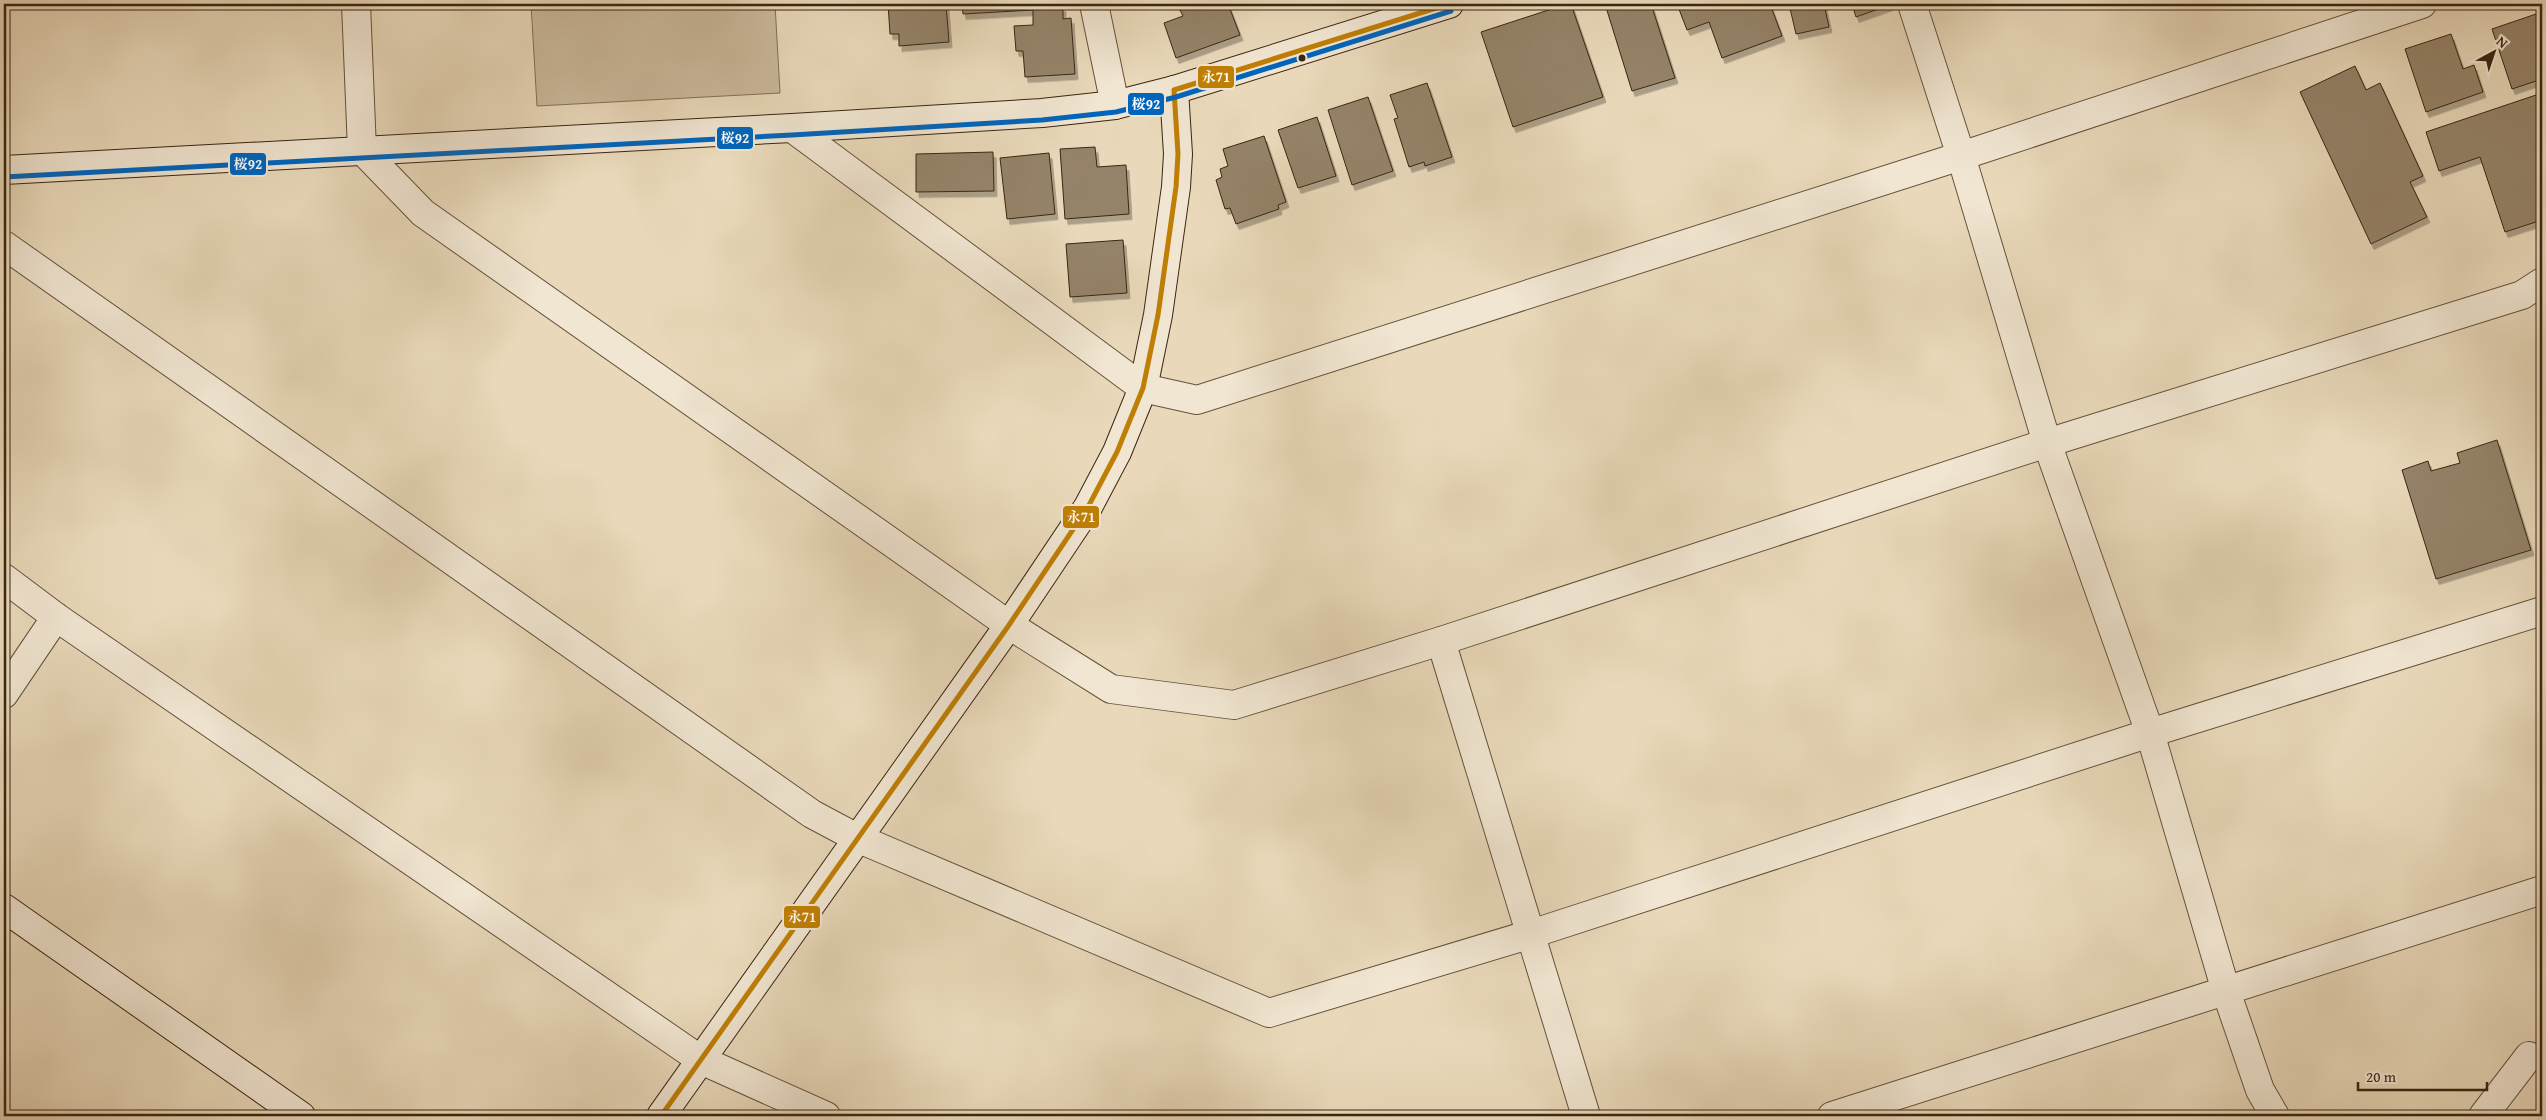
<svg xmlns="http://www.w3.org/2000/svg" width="2546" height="1120" font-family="'Gentium Book Plus','Noto Serif JP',serif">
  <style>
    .green { fill: #cbba9d; stroke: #837057 }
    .building { fill: #958369; stroke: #3b2511; filter: url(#shadow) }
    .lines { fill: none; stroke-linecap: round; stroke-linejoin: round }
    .street-casing { stroke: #66523b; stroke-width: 30 }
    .secondary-casing { stroke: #3b2511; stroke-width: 30 }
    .street { stroke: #f1e6d2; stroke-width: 28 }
    .secondary { stroke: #f1e6d2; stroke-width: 28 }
    .bus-1-casing { stroke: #f1e6d2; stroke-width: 9 }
    .bus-2-casing { stroke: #f1e6d2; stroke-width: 9 }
    .bus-1 { stroke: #bf7f05; stroke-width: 5 }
    .bus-2 { stroke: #0065bd; stroke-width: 5 }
    .bus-dot { fill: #3b2511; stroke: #f1e6d2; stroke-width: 2 }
    .line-badge { stroke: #f1e6d2; stroke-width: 2 }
    .badge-label { font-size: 14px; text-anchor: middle; font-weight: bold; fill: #fff }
  </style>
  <defs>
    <filter id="shadow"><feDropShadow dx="3" dy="5.5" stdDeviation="0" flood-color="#0004"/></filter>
  </defs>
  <rect width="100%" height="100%" fill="#e9d9ba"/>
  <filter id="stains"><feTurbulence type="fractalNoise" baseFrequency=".004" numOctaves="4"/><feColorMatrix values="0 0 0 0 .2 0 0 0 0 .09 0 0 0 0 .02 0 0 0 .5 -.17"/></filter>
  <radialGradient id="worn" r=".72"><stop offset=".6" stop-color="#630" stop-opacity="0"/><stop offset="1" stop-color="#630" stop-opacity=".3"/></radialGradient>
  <!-- green -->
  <path class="green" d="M531,4H775L780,93L537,106Z"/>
  <!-- building -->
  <g class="building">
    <path d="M888,4H946L949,42L899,46V34H890Z"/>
    <path d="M962,4H1049V7L1063,6V19L1071,18L1075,74L1025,77L1023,51H1016L1014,26L1033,25V10L963,14Z"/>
    <path d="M1191,4H1228L1240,35L1176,58L1164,23L1183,16L1179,8Z"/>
    <path d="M1567,4H1571L1603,97L1513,127L1481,32Z"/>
    <path d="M1605,4H1651L1675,78L1632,91Z"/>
    <path d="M1677,4H1770L1782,36L1722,58L1709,22L1687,30Z"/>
    <path d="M1789,4H1824L1829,27L1796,34Z"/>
    <path d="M1852,4H1890V5L1856,17Z"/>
    <path d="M2542,12V79L2512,89L2492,29Z"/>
    <path d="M2451,34L2463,69L2474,65L2483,92L2426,112L2405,49Z"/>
    <path d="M2355,66L2366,90L2380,83L2423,176L2410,182L2427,217L2371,244L2300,92Z"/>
    <path d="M1427,83L1452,157L1425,166L1424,162L1409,167L1394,119L1398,118L1390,95Z"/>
    <path d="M2542,93V220L2505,232L2480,157L2439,171L2426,132Z"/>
    <path d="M1368,97L1393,171L1352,185L1328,110Z"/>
    <path d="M1317,117L1336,176L1298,188L1278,130Z"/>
    <path d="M1264,136L1286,202L1278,205L1279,209L1236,224L1230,208L1225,209L1216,180L1222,177L1220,169L1228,166L1223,149Z"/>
    <path d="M1095,147L1097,167L1126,165L1129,214L1065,219L1060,149Z"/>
    <path d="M993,152L994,191L916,192V154Z"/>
    <path d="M1049,153L1055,214L1007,219L1000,158Z"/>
    <path d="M1123,240L1127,293L1070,297L1066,244Z"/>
    <path d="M2497,440L2531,550L2436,579L2402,470L2428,461L2431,471L2460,463L2457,453Z"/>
  </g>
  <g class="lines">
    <defs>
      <g id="street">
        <path d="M356,4L362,150L423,213L1009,625L1111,689L1234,705L1441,641L2047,443L2522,295L2542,282"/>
        <path d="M1094,4L1115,105"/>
        <path d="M1912,4L1961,156L2047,443L2150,733L2226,991L2260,1090L2275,1116"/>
        <path d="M792,128L1143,388L1197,400L1961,156L2422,4"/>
        <path d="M4,245L812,814L857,838L1269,1013L1531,934L2150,733L2542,611"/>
        <path d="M4,578L56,617L701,1060L826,1116"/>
        <path d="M1441,641L1586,1116"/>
        <path d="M4,694L56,617"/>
        <path d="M1832,1116L2542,890"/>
        <path d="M2483,1116L2529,1056"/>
      </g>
      <g id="secondary">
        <path d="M4,170L792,128L1042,113L1115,105L1174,90L1449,4"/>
        <path d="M4,908L301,1116"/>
        <path d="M661,1116L1009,625L1088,507L1117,452L1143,388L1158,315L1176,187L1178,154L1174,90"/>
      </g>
    </defs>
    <!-- street casing -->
    <use href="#street" class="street-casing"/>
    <!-- secondary casing -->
    <use href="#secondary" class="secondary-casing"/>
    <!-- street -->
    <use href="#street" class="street"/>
    <!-- secondary -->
    <use href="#secondary" class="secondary"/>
    <defs>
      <path id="bus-1" d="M661,1116L1009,625L1088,507L1117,452L1143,388L1158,315L1176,187L1178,154L1174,90L1449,4"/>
      <path id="bus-2" d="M4,177L792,135L1042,120L1116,112L1176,97L1451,11"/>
    </defs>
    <!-- bus-1 casing -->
    <use href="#bus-1" class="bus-1-casing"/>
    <!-- bus-2 casing -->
    <use href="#bus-2" class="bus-2-casing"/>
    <!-- bus-1 -->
    <use href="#bus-1" class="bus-1"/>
    <!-- bus-2 -->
    <use href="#bus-2" class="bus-2"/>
  </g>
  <!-- markers -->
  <circle class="bus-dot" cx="1302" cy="58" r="4.5"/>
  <g class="line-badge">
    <rect x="1197" y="65" width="38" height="24" rx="5" fill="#bf7f05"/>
    <rect x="1127" y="92" width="38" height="24" rx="5" fill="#0065bd"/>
    <rect x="716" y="126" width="38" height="24" rx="5" fill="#0065bd"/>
    <rect x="229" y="152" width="38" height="24" rx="5" fill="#0065bd"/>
    <rect x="1062" y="505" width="38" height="24" rx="5" fill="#bf7f05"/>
    <rect x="783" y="905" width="38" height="24" rx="5" fill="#bf7f05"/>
  </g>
  <g class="badge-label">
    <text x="1216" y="82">永71</text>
    <text x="1146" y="109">桜92</text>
    <text x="735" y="143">桜92</text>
    <text x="248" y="169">桜92</text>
    <text x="1081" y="522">永71</text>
    <text x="802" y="922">永71</text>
  </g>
  <!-- margin -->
  <rect width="2546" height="1120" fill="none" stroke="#e9d9ba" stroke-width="20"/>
  <rect x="5" y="5" width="2536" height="1110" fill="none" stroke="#3b2511" stroke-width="2.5"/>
  <rect x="10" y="10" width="2526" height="1100" fill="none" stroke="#3b2511"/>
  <!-- north arrow -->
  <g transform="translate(2494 52) rotate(40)" stroke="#f1e6d2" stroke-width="4" paint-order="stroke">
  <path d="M0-4L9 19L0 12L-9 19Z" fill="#3b2511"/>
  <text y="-8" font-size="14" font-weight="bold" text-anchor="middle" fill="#3b2511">N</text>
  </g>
  <!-- scale -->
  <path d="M2358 1082v8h129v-8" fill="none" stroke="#3b2511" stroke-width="2.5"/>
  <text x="2366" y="1082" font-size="15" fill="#3b2511" stroke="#f1e6d2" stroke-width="4" paint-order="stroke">20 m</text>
  <rect width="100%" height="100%" filter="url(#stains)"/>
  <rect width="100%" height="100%" fill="url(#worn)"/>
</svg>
